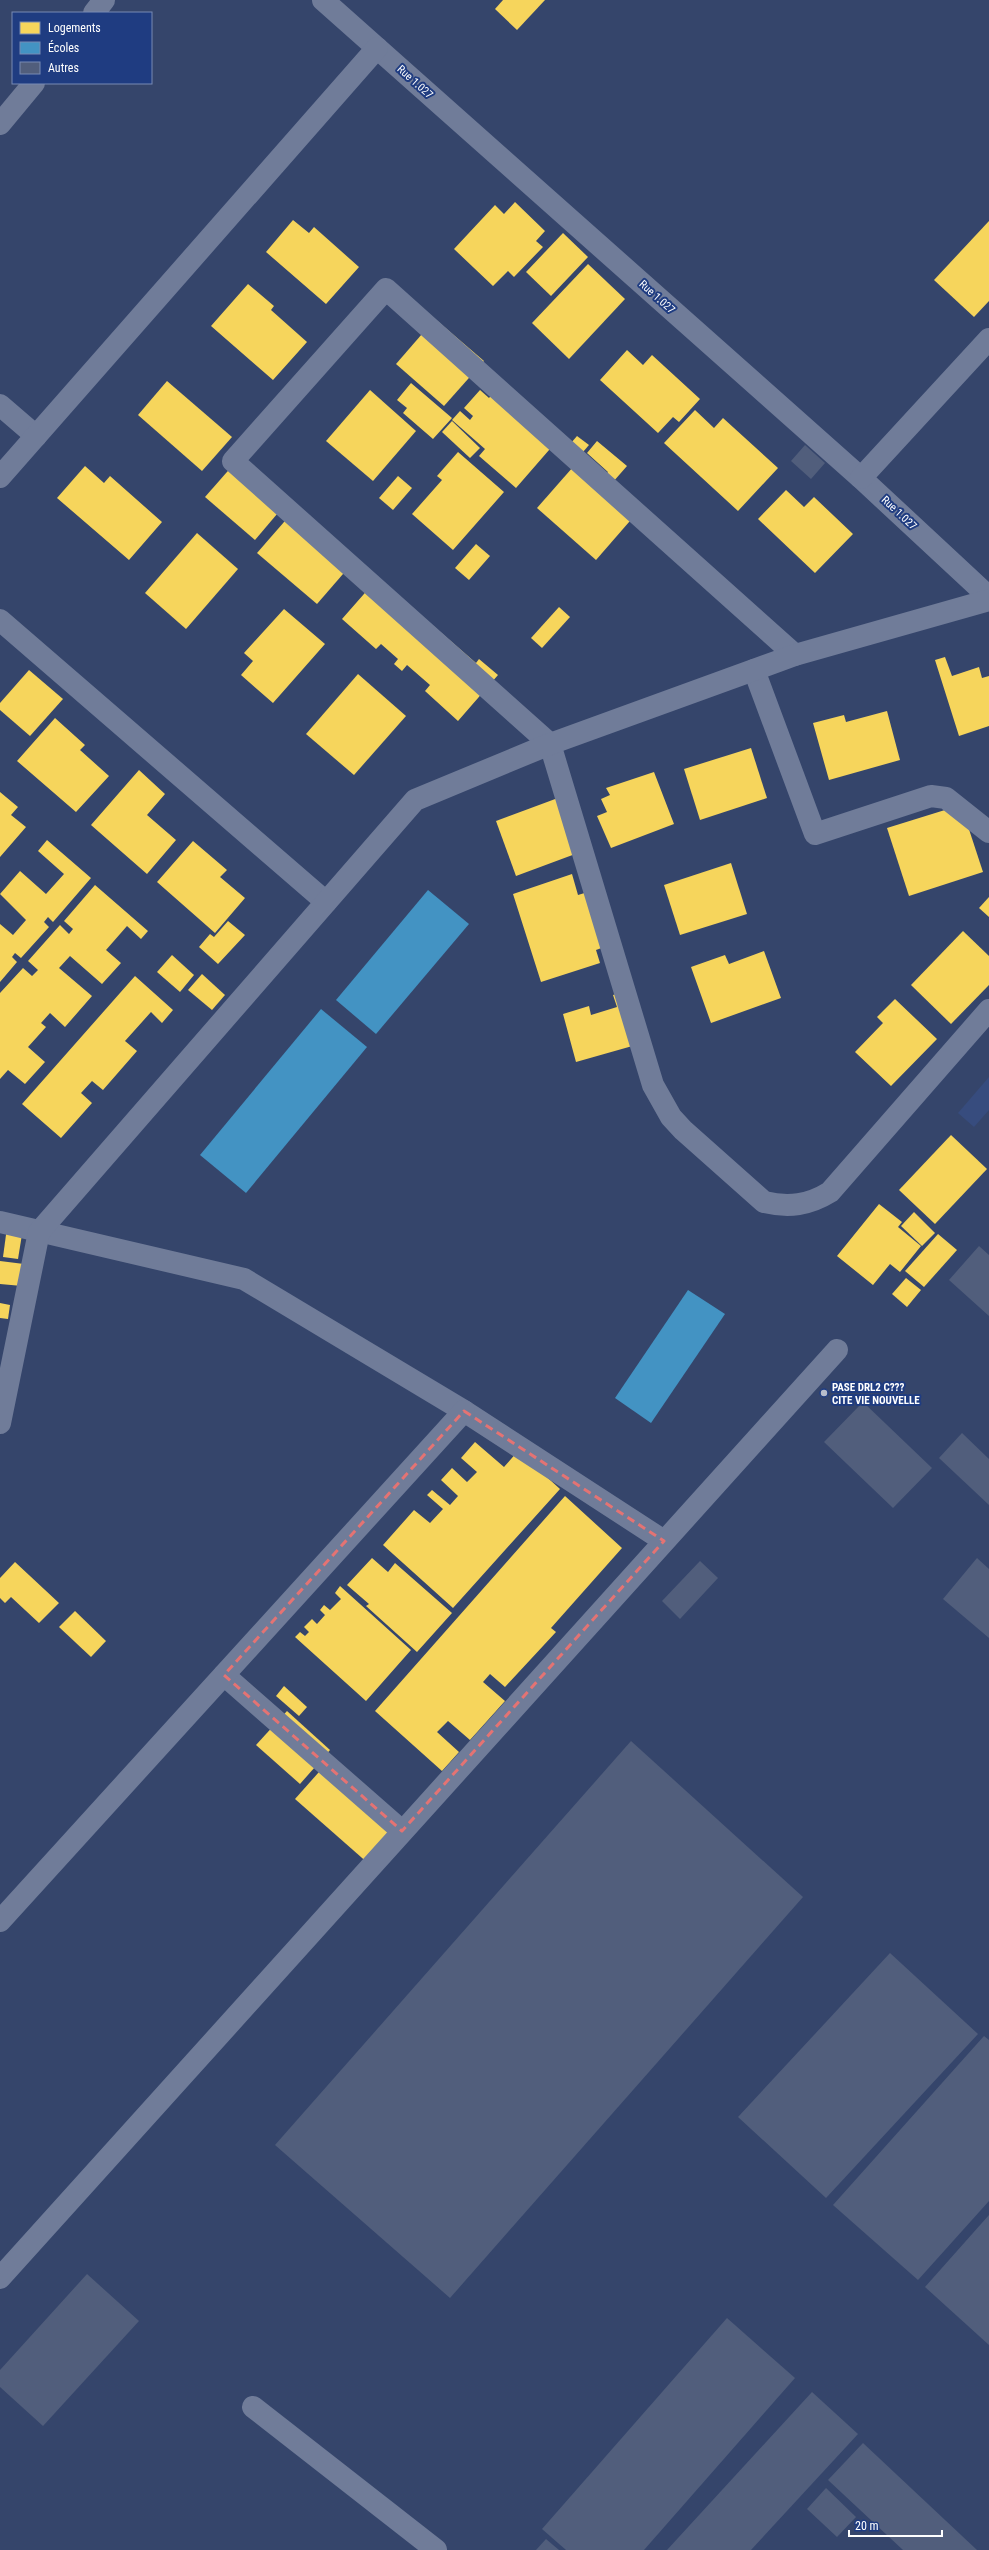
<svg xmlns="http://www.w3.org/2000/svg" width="989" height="2550" font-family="'Roboto Condensed',sans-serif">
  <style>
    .water { fill: #374c7e }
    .homes { fill: #f6d55c }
    .schools { fill: #4393c3 }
    .building { fill: #515e7c }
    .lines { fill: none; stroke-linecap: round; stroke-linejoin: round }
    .minor { stroke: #707c99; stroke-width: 22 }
    .marked { fill: none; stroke: #e47373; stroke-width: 3; stroke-dasharray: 8 5; stroke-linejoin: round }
    .poi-dot { fill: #b8becb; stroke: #1f3c81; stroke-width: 1.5 }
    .labels { text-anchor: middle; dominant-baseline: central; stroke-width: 4; stroke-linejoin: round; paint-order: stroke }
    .street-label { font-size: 11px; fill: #fff; stroke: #1f3c81 }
    .poi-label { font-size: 11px; font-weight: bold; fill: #fff; stroke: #1f3c81; text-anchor: start }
  </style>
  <rect width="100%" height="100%" fill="#35456b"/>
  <!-- water -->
  <path class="water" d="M989,1077V1110L974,1127L958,1113Z"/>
  <!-- homes -->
  <g class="homes">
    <path d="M503,0H545L517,30L495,9Z"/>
    <path d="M515,202L545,231L536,241L543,247L514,277L508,271L493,286L454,249L495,205L504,214Z"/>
    <path d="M293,220L309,233L314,227L359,267L326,304L266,252Z"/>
    <path d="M989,221V301L974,317L934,280Z"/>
    <path d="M563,233L588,257L551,296L526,272Z"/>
    <path d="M588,264L625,299L569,359L532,323Z"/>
    <path d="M248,284L274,306L271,310L307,342L273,380L211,326Z"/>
    <path d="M435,319L484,361L444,406L396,364Z"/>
    <path d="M627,350L643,365L652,355L700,399L679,422L673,417L658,433L600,380Z"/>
    <path d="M167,381L232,437L202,471L138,415Z"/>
    <path d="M411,383L452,418L433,439L403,413L407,408L397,400Z"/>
    <path d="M499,386L556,442L516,488L479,456L485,449L452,420L460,411L470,420L473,416L464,408L480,390L489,398Z"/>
    <path d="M370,390L416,431L373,481L326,441Z"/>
    <path d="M695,410L714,428L723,418L778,468L738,511L664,443Z"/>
    <path d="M452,421L480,448L470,458L442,432Z"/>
    <path d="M577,436L589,445L570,467L559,457Z"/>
    <path d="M597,441L627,466L613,482L605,476L608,472L587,453Z"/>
    <path d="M458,452L504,492L453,550L412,514L442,480L437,476Z"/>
    <path d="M234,464L283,507L255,540L205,497Z"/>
    <path d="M85,466L104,483L110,476L162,522L129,560L57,498Z"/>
    <path d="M573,467L636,514L596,560L537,508Z"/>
    <path d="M398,476L412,488L393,510L379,498Z"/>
    <path d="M786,490L804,507L814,497L853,534L815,573L758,519Z"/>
    <path d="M291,514L356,559L317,604L257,553Z"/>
    <path d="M197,533L238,569L186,629L145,593Z"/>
    <path d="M476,544L490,556L469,580L455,568Z"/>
    <path d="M378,578L476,663L479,659L498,675L458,721L425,691L430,685L407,665L402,671L394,664L398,659L381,644L376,649L342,619Z"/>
    <path d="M559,607L570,617L542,648L531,638Z"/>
    <path d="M284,609L325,644L273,703L241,675L253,661L244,653Z"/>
    <path d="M945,657L952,676L979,667L982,678L989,676V726L959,736L935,660Z"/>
    <path d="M29,670L63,699L30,736L0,710V703Z"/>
    <path d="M358,674L406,716L354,775L306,734Z"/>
    <path d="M887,711L900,760L829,780L813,723L844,715L846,722Z"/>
    <path d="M55,718L85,745L80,750L109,776L76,812L17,761Z"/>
    <path d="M751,748L767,798L700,820L684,769Z"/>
    <path d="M139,770L165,794L147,815L176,840L147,874L91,825Z"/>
    <path d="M654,772L674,824L611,848L597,816L607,812L601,799L610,795L606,788Z"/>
    <path d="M0,792L18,807L11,815L26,827L0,857Z"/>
    <path d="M566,795L586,850L516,876L496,821Z"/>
    <path d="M961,805L983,872L909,896L887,828Z"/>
    <path d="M47,840L91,878L53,922L48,917L44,922L49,927L21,958L15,953L12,957L17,962L0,982V924L13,935L26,920L0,894L20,871L46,894L64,874L38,851Z"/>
    <path d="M193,841L227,870L220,877L245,898L215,933L157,882Z"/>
    <path d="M731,863L747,914L680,935L664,885Z"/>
    <path d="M572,874L578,895L601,888L618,942L596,950L600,963L541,982L513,894Z"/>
    <path d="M95,885L148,931L141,939L127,926L106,950L121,963L102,984L70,956L59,968L92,996L65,1027L50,1013L41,1023L46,1027L28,1047L45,1062L25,1084L8,1070L0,1079V993L23,968L32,976L38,970L28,961L60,925L69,934L73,929L64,921Z"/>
    <path d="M989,897V917L979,908Z"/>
    <path d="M228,921L245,935L218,964L199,947L210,934L214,937Z"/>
    <path d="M963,931L989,956V985L951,1024L911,985Z"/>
    <path d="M764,951L781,998L711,1023L691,967L725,955L729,964Z"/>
    <path d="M172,955L194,975L180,992L157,972Z"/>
    <path d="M202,974L225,995L212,1010L188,990Z"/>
    <path d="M135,976L173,1010L162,1023L151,1012L125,1041L137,1051L103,1090L92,1081L81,1093L92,1103L61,1138L22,1104Z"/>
    <path d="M634,988L650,1041L576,1062L563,1014L589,1006L591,1015L617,1007L613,995Z"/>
    <path d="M895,999L937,1039L891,1086L855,1052L883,1023L877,1017Z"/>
    <path d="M951,1135L987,1169L935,1224L899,1190Z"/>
    <path d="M879,1204L902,1222L898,1227L921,1246L900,1272L890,1264L873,1285L837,1256Z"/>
    <path d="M914,1212L935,1233L922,1246L901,1226Z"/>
    <path d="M8,1220L24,1222L18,1259L3,1257Z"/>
    <path d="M938,1234L957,1250L924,1287L905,1271Z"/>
    <path d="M0,1261L24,1264L22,1286L0,1284Z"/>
    <path d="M906,1278L921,1290L907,1307L892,1294Z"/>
    <path d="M0,1303L10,1305L8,1319L0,1318Z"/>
    <path d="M475,1442L504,1467L518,1451L560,1489L453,1608L383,1545L414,1510L430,1523L443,1509L427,1495L432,1490L450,1505L458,1496L441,1480L452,1468L467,1482L477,1472L461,1458Z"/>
    <path d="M565,1496L622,1548L551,1628L556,1632L505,1687L490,1674L483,1682L505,1701L470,1740L448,1721L437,1732L459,1752L442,1771L375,1711Z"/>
    <path d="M372,1558L388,1572L395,1563L452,1613L417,1652L366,1606L369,1604L347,1585Z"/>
    <path d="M15,1562L59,1603L39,1623L11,1597L5,1603L0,1598V1578Z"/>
    <path d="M340,1586L411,1650L366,1701L295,1637L300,1632L305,1636L309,1632L304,1627L312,1619L317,1624L325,1615L320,1610L324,1605L330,1610L341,1599L335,1593Z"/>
    <path d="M75,1611L106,1641L91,1657L59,1627Z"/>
    <path d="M284,1686L307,1707L299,1716L276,1696Z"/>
    <path d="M287,1711L330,1750L300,1784L256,1745Z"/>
    <path d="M327,1763L410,1837L378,1872L295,1799Z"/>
  </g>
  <!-- schools -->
  <g class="schools">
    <path d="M428,890L469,924L376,1034L336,1000Z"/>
    <path d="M321,1009L367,1047L246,1193L200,1155Z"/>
    <path d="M688,1290L725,1314L651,1423L615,1398Z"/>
  </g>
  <!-- building -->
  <g class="building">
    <path d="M805,445L825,463L811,479L791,461Z"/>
    <path d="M979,1246L989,1255V1316L949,1280Z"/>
    <path d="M863,1402L932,1468L893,1508L824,1442Z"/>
    <path d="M962,1433L989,1459V1505L939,1458Z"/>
    <path d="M977,1558L989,1569V1638L943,1599Z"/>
    <path d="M700,1561L718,1578L680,1619L662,1601Z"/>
    <path d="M631,1741L803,1897L450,2298L275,2145Z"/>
    <path d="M890,1953L978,2034L826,2198L738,2117Z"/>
    <path d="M984,2036L989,2040V2201L918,2280L833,2205Z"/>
    <path d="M989,2215V2345L925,2287Z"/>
    <path d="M87,2274L139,2321L43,2426L0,2387V2370Z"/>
    <path d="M727,2318L795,2378L644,2550H566L542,2529Z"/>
    <path d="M812,2392L858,2434L751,2550H667Z"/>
    <path d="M863,2443L977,2550H903L828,2480Z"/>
    <path d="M826,2488L856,2517L837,2537L807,2509Z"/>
    <path d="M546,2539L559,2550H536Z"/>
  </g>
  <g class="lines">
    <!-- minor -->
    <g class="minor">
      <path d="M323,0L861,478L989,597"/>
      <path d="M94,13L104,0"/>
      <path d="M0,124L34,83"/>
      <path d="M0,405L36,436"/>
      <path d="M0,477L377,48"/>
      <path d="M861,478L989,339"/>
      <path d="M0,620L326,902"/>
      <path d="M795,655L386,289L233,461L550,744L653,1085L671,1117L683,1130L764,1202C789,1208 809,1205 830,1192L989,1010"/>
      <path d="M754,670L815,834L931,796L946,798L989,832"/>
      <path d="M0,1222L244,1279L464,1411L664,1541"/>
      <path d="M0,1423L39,1232L415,800L550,744L795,655L989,600"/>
      <path d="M224,1675L402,1831"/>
      <path d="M0,1921L464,1411"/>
      <path d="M0,2278L837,1350"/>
      <path d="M253,2407L436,2550"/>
    </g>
  </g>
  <!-- marked area -->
  <path class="marked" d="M464,1411L664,1541L402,1831L224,1675Z"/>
  <!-- markers -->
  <circle class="poi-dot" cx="824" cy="1393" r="4"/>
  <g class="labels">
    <!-- street labels -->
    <g class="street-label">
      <text transform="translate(415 82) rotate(42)">Rue 1.027</text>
      <text transform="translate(657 297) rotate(42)">Rue 1.027</text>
      <text transform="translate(899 513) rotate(43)">Rue 1.027</text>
    </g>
    <!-- poi labels -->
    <g class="poi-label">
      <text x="832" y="1387">PASE DRL2 C???<tspan x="832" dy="13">CITE VIE NOUVELLE</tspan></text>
    </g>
  </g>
  <!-- legend -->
  <rect x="12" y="12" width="140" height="72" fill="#1f3c81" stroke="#798ab3"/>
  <rect x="20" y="22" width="20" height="12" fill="#f6d55c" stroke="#798ab3"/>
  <text x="48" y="32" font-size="12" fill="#ffffff">Logements</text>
  <rect x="20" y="42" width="20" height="12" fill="#4393c3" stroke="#798ab3"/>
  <text x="48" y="52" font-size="12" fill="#ffffff">Écoles</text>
  <rect x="20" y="62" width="20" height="12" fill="#515e7c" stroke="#798ab3"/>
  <text x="48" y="72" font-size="12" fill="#ffffff">Autres</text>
  <!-- scale -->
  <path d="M849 2530v6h93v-6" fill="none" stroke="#ffffff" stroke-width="2"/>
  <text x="855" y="2530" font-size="12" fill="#ffffff" stroke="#1f3c81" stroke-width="3" paint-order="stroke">20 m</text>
</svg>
